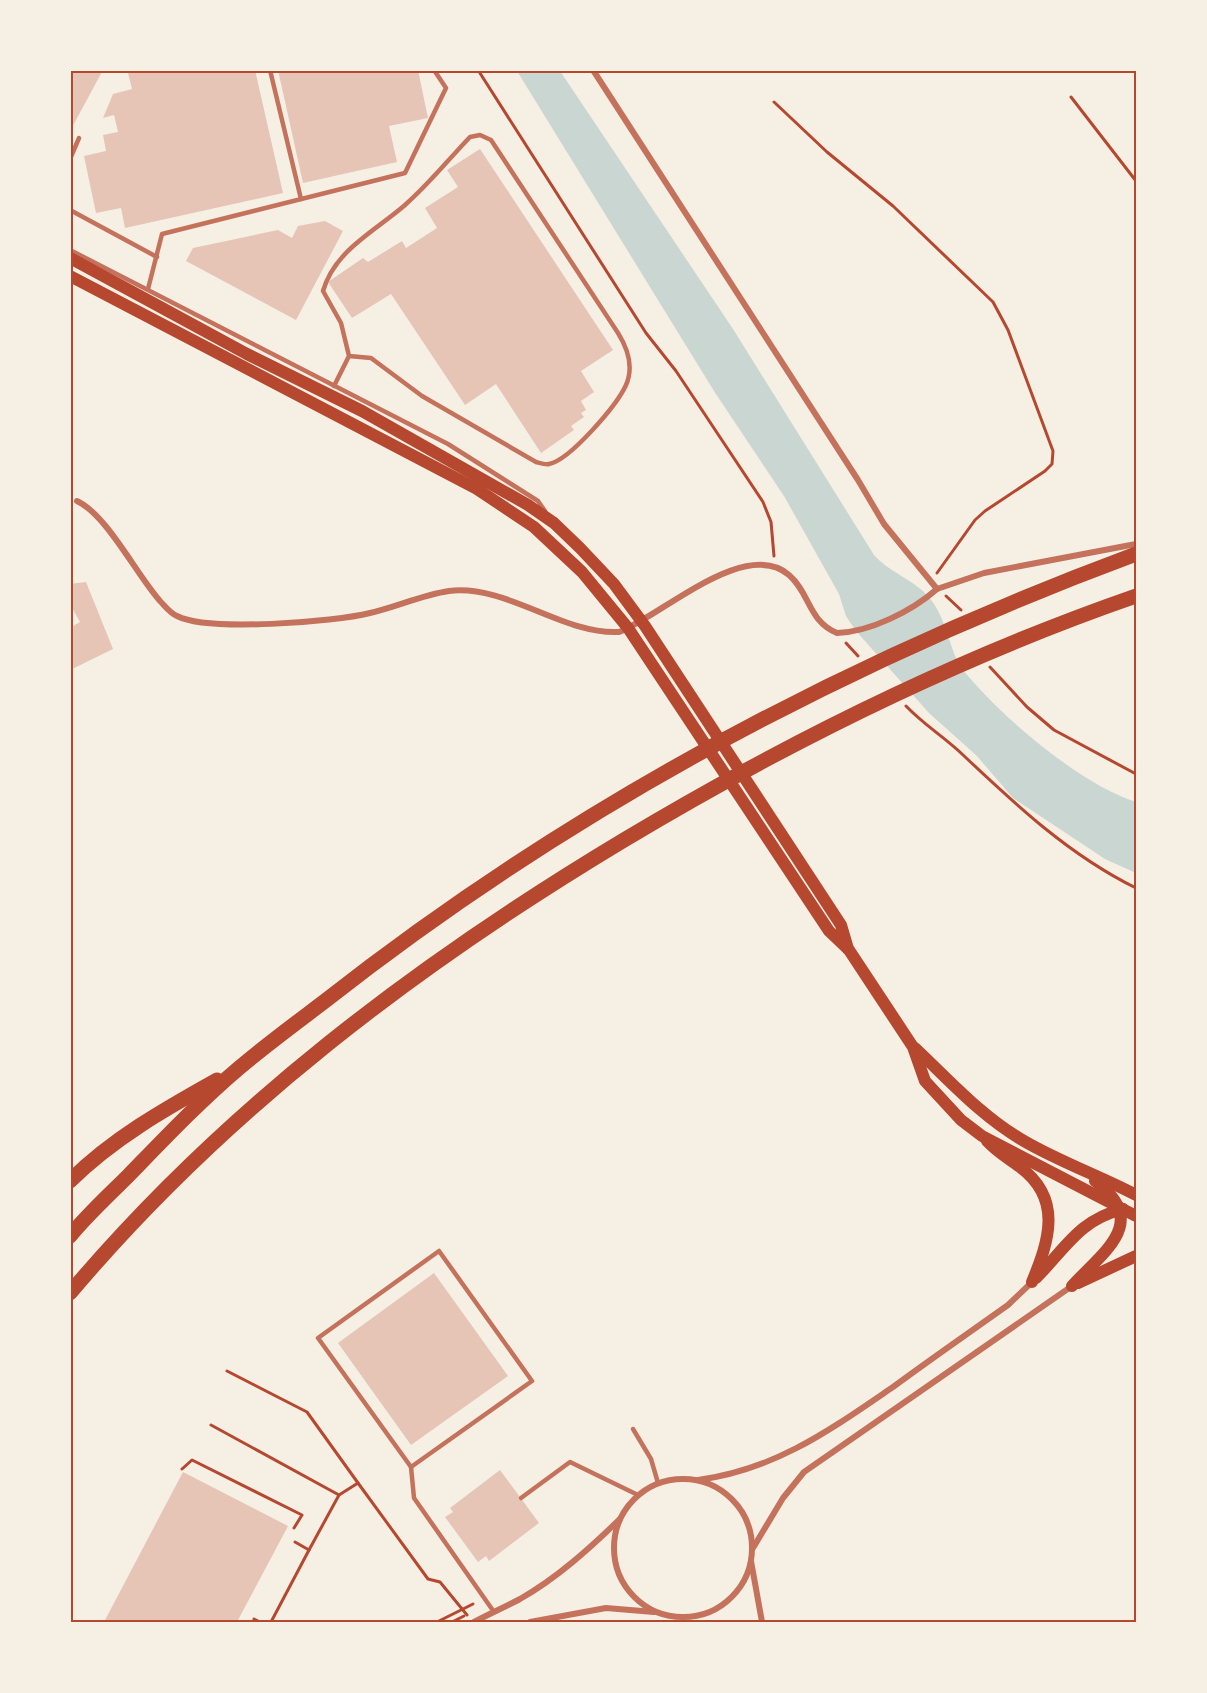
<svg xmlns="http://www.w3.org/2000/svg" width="1207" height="1693" font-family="'Exo 2',sans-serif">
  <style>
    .water { fill: #c9d6d2 }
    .building { fill: #e6c5b7 }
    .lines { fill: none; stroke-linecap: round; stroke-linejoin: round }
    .path { stroke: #b5482f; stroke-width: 3 }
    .service { stroke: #c5725c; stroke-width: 4.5 }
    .minor { stroke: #c5725c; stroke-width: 6 }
    .secondary { stroke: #b5482f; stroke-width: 12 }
    .motorway { stroke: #b5482f; stroke-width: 15 }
    .neatline { fill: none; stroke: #b5482f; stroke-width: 2 }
  </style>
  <rect width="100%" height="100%" fill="#f6efe4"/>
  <!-- water -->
  <path class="water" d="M517,71H560L733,329L874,555C889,572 912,579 928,596C948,619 949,652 963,670C1001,717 1080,784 1136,802V873L1105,859L1013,798L977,756L929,713L856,631L846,616L839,594L784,496L714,391Z"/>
  <!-- building -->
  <g class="building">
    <path d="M70,70H103L70,131Z"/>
    <path d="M142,70H255L283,193L125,228L121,208L96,213L84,156L106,151L103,135L118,132L114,115L103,118L113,94L132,89L128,73Z"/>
    <path d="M278,70H418L428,118L389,126L397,162L303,183Z"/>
    <path d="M480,149L613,350L581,371L594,392L581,401L586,410L581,413L584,417L571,426L574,430L541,453L496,384L465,405L391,294L352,318L328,282L363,258L368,262L402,241L406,248L437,228L425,208L458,187L447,170Z"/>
    <path d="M325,221L343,231L296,320L186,261L193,248L278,230L292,238L298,226Z"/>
    <path d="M86,582L113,649L70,670V628L80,622L70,604V584Z"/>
    <path d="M434,1273L508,1376L411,1445L338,1343Z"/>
    <path d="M500,1470L539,1523L489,1561L486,1556L478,1562L445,1517L453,1512L450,1508Z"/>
    <path d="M183,1472L288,1526L237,1622H104Z"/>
  </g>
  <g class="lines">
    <!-- path -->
    <g class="path">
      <path d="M478,70L646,333L676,371L763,502L771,522L774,556"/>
      <path d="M1071,97L1136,181"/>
      <path d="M774,102L827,152L893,206L993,302L1008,330L1053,451L1052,464L1045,471L985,511L975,520L937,573"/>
      <path d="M946,596L961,610"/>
      <path d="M846,643L858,656"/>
      <path d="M990,667L1027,707L1054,730L1136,774"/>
      <path d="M906,706C923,724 944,737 962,754C1016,805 1069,855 1136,888"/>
      <path d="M227,1371L307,1412L358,1483"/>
      <path d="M211,1425L339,1495"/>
      <path d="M182,1469L192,1460L302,1515L294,1528"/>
      <path d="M309,1550L339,1495L358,1483L428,1579L440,1582L467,1615"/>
      <path d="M254,1619L260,1622"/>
      <path d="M271,1622L309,1550L295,1542"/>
      <path d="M437,1622L473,1604"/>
      <path d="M452,1622L464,1616"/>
    </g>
    <!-- service -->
    <g class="service">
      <path d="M270,70L301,199"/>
      <path d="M70,159L79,138"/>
      <path d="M70,210L157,257"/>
      <path d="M70,250L448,444L538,501L545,511"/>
      <path d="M148,289L162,234L405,173L446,88L434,70"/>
      <path d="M334,386L349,356L371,358L422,396L536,462C540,463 546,465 549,464C570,460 617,405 626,385C634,367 628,349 618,333L491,140L480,135L470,137C448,160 428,185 405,205C374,232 335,250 323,291L341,323L349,356"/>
      <path d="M439,1251L532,1381L411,1467L318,1338Z"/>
      <path d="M633,1429L651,1459L658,1483"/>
      <path d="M411,1467L414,1498L494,1612"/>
      <path d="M521,1498L570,1462L638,1495"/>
    </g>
    <!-- minor -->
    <g class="minor">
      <path d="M77,501C107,515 136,574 160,601C165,606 170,613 177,616C208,632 334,622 370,613C396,607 422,595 449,591C507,584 563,635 619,632C661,616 745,537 789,575C810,593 808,621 837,633C870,632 912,611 937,589L884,524L858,480L593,70"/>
      <path d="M937,589L984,573L1136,544"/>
      <circle cx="683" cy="1548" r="69"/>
      <path d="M698,1480C775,1470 830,1430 893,1387C931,1359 970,1332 1008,1305L1032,1282"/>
      <path d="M753,1548L783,1498L804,1472L1072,1286"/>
      <path d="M751,1561L762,1622"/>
      <path d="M474,1622C489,1614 505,1607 520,1599C557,1578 589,1549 620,1519"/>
      <path d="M530,1622L606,1608L654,1612"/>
    </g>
    <!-- secondary -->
    <g class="secondary">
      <path d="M70,258L247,354L362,411L528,505L554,523L580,548L614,584L645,626L841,925L848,949"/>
      <path d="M70,276L477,489L534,527L582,572L628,628L829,931L849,950L913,1047L925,1081L961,1120L982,1136L1136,1216"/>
      <path d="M915,1048C950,1081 982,1117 1024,1141C1060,1162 1100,1176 1136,1195"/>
      <path d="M987,1141C997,1152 1008,1158 1020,1167C1063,1199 1049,1241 1032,1282"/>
      <path d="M1036,1278C1066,1248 1079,1220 1123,1209"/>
      <path d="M1078,1283L1136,1256"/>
      <path d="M1072,1286C1103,1252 1151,1222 1095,1181"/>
    </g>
    <!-- motorway -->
    <g class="motorway">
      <path d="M70,1181C112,1139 165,1109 217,1080"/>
      <path d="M70,1236C88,1214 109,1195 128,1176C164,1139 200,1101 239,1068C266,1045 296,1023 325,1001C569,809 845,662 1136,554"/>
      <path d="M70,1293C225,1109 419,963 624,840C786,743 957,658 1136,596"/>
    </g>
  </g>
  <!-- border -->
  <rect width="1207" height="1693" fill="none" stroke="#f6efe4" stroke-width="144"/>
  <rect x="72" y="72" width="1063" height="1549" class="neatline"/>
</svg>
